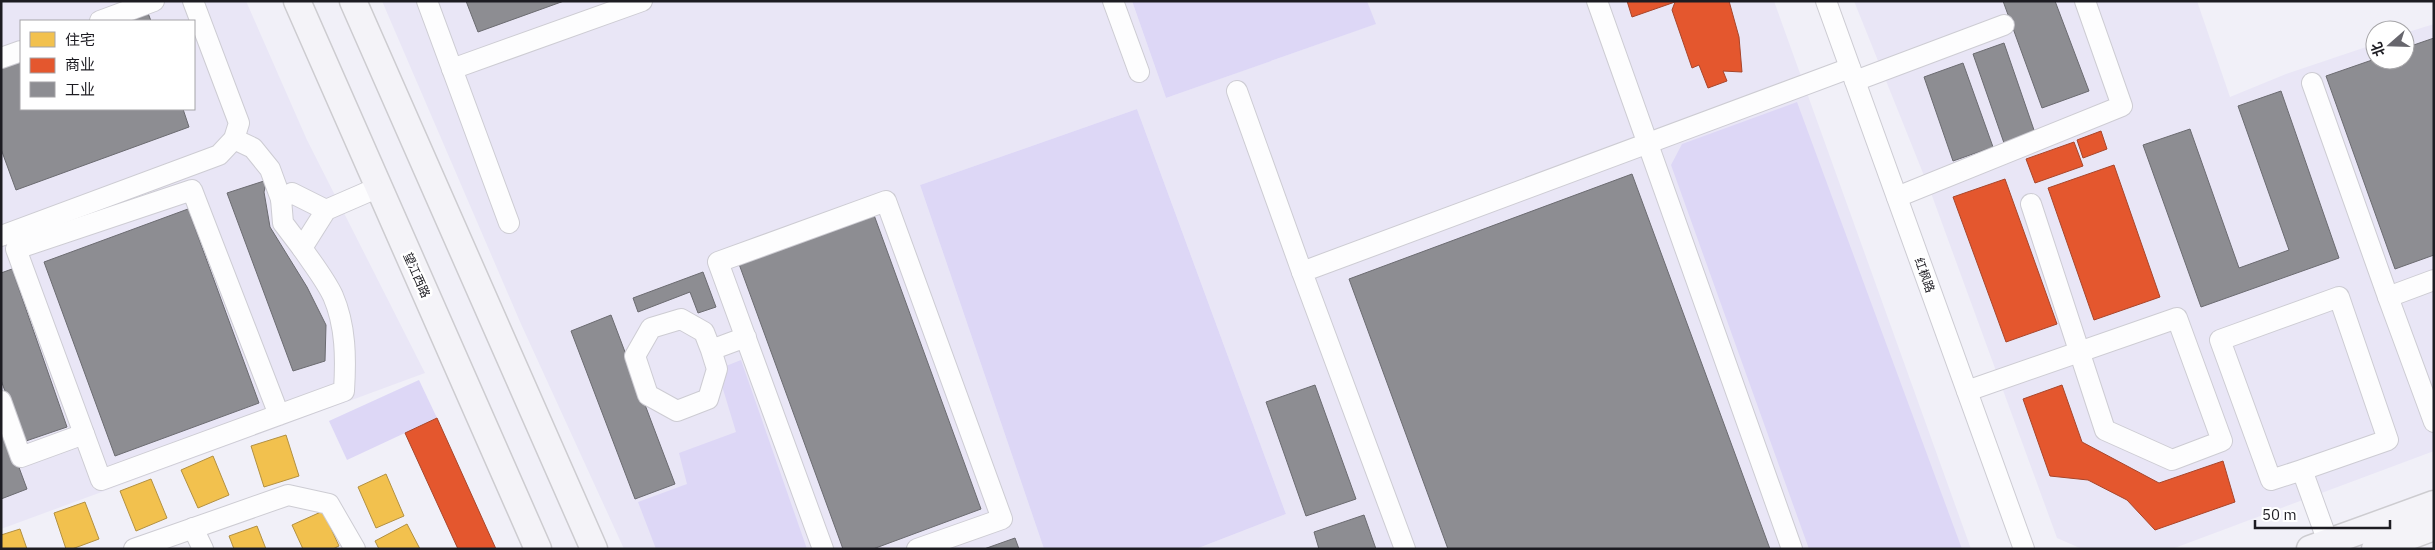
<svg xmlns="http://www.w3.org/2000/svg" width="2435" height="550" font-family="'IBM Plex Sans','Noto Sans SC',sans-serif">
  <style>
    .built { fill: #e9e6f6; fill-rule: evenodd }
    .green { fill: #ddd7f6 }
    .homes { fill: #f2c14e; stroke: #b29041 }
    .shops { fill: #e4572e; stroke: #a8452a }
    .industry { fill: #8d8d92; stroke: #6b6b70 }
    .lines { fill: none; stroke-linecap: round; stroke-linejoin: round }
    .minor-casing { stroke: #cdccd3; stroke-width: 22 }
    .major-casing { stroke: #cdccd0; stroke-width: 29 }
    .minor { stroke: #fdfdfe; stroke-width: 20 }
    .major { stroke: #f4f3f8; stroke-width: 26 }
    .labels { text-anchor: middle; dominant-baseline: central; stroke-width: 5; stroke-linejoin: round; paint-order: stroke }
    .street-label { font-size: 12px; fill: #1d1c22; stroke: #fff }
  </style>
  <rect width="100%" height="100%" fill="#f1f0f8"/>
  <!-- built -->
  <g class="built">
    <path d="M1,1H246L307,140L425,373L1,529ZM21,21H194V109H21Z"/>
    <path d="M382,1H1132L1166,98L1375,24L1367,1H1774L1971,549H1196L1286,514L1137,109L920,185L1044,549H624L521,324Z"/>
    <path d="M1854,1H2197L2230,97L2286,74L2375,44V60H2405V33L2434,24V451L2172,549H2082L2057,538L1931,193Z"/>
  </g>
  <!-- green -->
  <g class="green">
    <path d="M1132,1H1367L1376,24L1166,98Z"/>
    <path d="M1797,102L1962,549H1809L1671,165L1682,144Z"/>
    <path d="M1137,109L1286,514L1196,549H1044L920,185Z"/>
    <path d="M741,360L807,549H656L638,502L687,484L679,453L736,432L722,386L726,366Z"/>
    <path d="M419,380L437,418L347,460L329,421Z"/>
  </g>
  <!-- homes -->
  <g class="homes">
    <path d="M286,435L299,476L264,487L251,446Z"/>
    <path d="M213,456L229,495L198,508L181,470Z"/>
    <path d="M386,474L404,516L376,528L358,487Z"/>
    <path d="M151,479L167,518L136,531L120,491Z"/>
    <path d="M85,502L99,539L72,549H66L54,513Z"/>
    <path d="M323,511L339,546L333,549H303L292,525Z"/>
    <path d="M407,524L420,549H379L375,541Z"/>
    <path d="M257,526L266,549H234L229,536Z"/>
    <path d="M20,529L27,549H1V535Z"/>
  </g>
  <!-- shops -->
  <g class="shops">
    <path d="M1627,1H1729L1739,37L1742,72L1723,71L1727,81L1708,88L1699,65L1692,68L1672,10L1675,2L1632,17Z"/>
    <path d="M2101,131L2107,149L2083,158L2077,140Z"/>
    <path d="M2074,142L2083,166L2035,183L2026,159Z"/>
    <path d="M2114,165L2160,297L2094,320L2048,188Z"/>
    <path d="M2005,179L2057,324L2006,342L1953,197Z"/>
    <path d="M2062,385L2082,442L2159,483L2223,461L2235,502L2155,530L2127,500L2088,480L2050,476L2023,399Z"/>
    <path d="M437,418L496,549H458L405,433Z"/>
  </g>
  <!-- industry -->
  <g class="industry">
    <path d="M466,1H564L478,32Z"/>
    <path d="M2003,1H2055L2089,91L2042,108Z"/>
    <path d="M148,13L151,21H127Z"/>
    <path d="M2434,38V255L2395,269L2326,76L2375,59L2405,60V48Z"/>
    <path d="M2004,43L2035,133L2004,143L1973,54Z"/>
    <path d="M21,60V109H183L189,127L16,190L1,149V67Z"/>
    <path d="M1963,63L1993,147L1953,161L1924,77Z"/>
    <path d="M2281,91L2339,258L2201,307L2143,145L2190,129L2239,268L2289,250L2238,106Z"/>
    <path d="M1632,174L1770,549H1448L1349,279Z"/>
    <path d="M267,180L264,192L270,227L307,287L326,325L325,361L293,371L227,193Z"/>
    <path d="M188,209L259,403L115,456L44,262Z"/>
    <path d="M874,215L981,509L873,549H843L739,264Z"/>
    <path d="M12,269L67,427L23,442L1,380V273Z"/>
    <path d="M703,272L716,307L698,313L690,292L638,312L633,298Z"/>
    <path d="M611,315L675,484L635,499L571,331Z"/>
    <path d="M1315,385L1356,499L1306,516L1266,402Z"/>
    <path d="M1,419L27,489L1,499Z"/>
    <path d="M1364,515L1376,549H1319L1314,532Z"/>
    <path d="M1015,538L1019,549H984Z"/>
  </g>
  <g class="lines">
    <defs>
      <g id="minor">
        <path d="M427,1L509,223"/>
        <path d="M1113,1L1139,72"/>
        <path d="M1597,1L1792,549"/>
        <path d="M1826,1L2024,549"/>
        <path d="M100,21L154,1"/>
        <path d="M1,58L21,51"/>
        <path d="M452,69L642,1"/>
        <path d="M1855,81L2004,25"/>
        <path d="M2312,83L2388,297L2434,280"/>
        <path d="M1237,91L1302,272"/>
        <path d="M234,139L253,148L270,169L281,199"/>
        <path d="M1897,197L2122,106L2085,1"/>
        <path d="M326,210L302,248L283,223L281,199L292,193L326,210L379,187"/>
        <path d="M1,236L219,155L234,139L239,123L193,1"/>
        <path d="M2388,297L2434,422"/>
        <path d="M711,350L717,369L708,399L677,411L648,395L635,356L651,328L681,319L704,332L711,350L746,337"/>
        <path d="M1967,391L2177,318L2222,441L2172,460L2105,430L2031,204"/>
        <path d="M1,401L21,457L84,434"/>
        <path d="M279,415L192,190L16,249L101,480L344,391C346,359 346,326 333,296C325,279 312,263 302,248"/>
        <path d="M2302,470L2388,440L2339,297L2220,340L2271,480L2302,470L2328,542"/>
        <path d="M193,528L203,549"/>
        <path d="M134,549L288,495L329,504L355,549"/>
        <path d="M823,549L718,262L886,201L1002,519L917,549"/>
        <path d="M1405,549L1302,272L1850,68"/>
      </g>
      <g id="major">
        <path d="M297,1L538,549"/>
        <path d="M353,1L594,549"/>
        <path d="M2310,549L2434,504"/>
        <path d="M2375,549L2434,527"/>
      </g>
    </defs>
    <!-- minor casing -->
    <use href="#minor" class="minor-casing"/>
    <!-- major casing -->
    <use href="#major" class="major-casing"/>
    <!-- minor -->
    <use href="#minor" class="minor"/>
    <!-- major -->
    <use href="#major" class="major"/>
  </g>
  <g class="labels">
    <!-- street labels -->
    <g class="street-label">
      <text transform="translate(417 275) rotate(66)">望江西路</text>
      <text transform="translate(1925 275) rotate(70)">红枫路</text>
    </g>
  </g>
  <!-- border -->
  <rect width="2435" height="550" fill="none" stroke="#1d1c22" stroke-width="5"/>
  <!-- legend -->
  <rect x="20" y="20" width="175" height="90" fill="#ffffff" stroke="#a5a4a7"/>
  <rect x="30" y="32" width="25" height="15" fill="#f2c14e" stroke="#a5a4a7"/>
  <text x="65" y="45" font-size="15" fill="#1d1c22">住宅</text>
  <rect x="30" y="58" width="25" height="15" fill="#e4572e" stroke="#a5a4a7"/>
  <text x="65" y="70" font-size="15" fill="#1d1c22">商业</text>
  <rect x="30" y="82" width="25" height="15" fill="#8d8d92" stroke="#a5a4a7"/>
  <text x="65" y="95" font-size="15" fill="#1d1c22">工业</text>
  <!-- north arrow -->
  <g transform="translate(2390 45) rotate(250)"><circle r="24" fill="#ffffff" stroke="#a5a4a7"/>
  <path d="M0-4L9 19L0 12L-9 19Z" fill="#67666d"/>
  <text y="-8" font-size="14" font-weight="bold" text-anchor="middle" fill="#1d1c22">北</text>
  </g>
  <!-- scale -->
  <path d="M2255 520v8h135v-8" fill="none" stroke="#1d1c22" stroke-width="2.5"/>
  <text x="2262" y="520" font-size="15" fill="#1d1c22" stroke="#ffffff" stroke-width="4" paint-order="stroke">50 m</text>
</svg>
